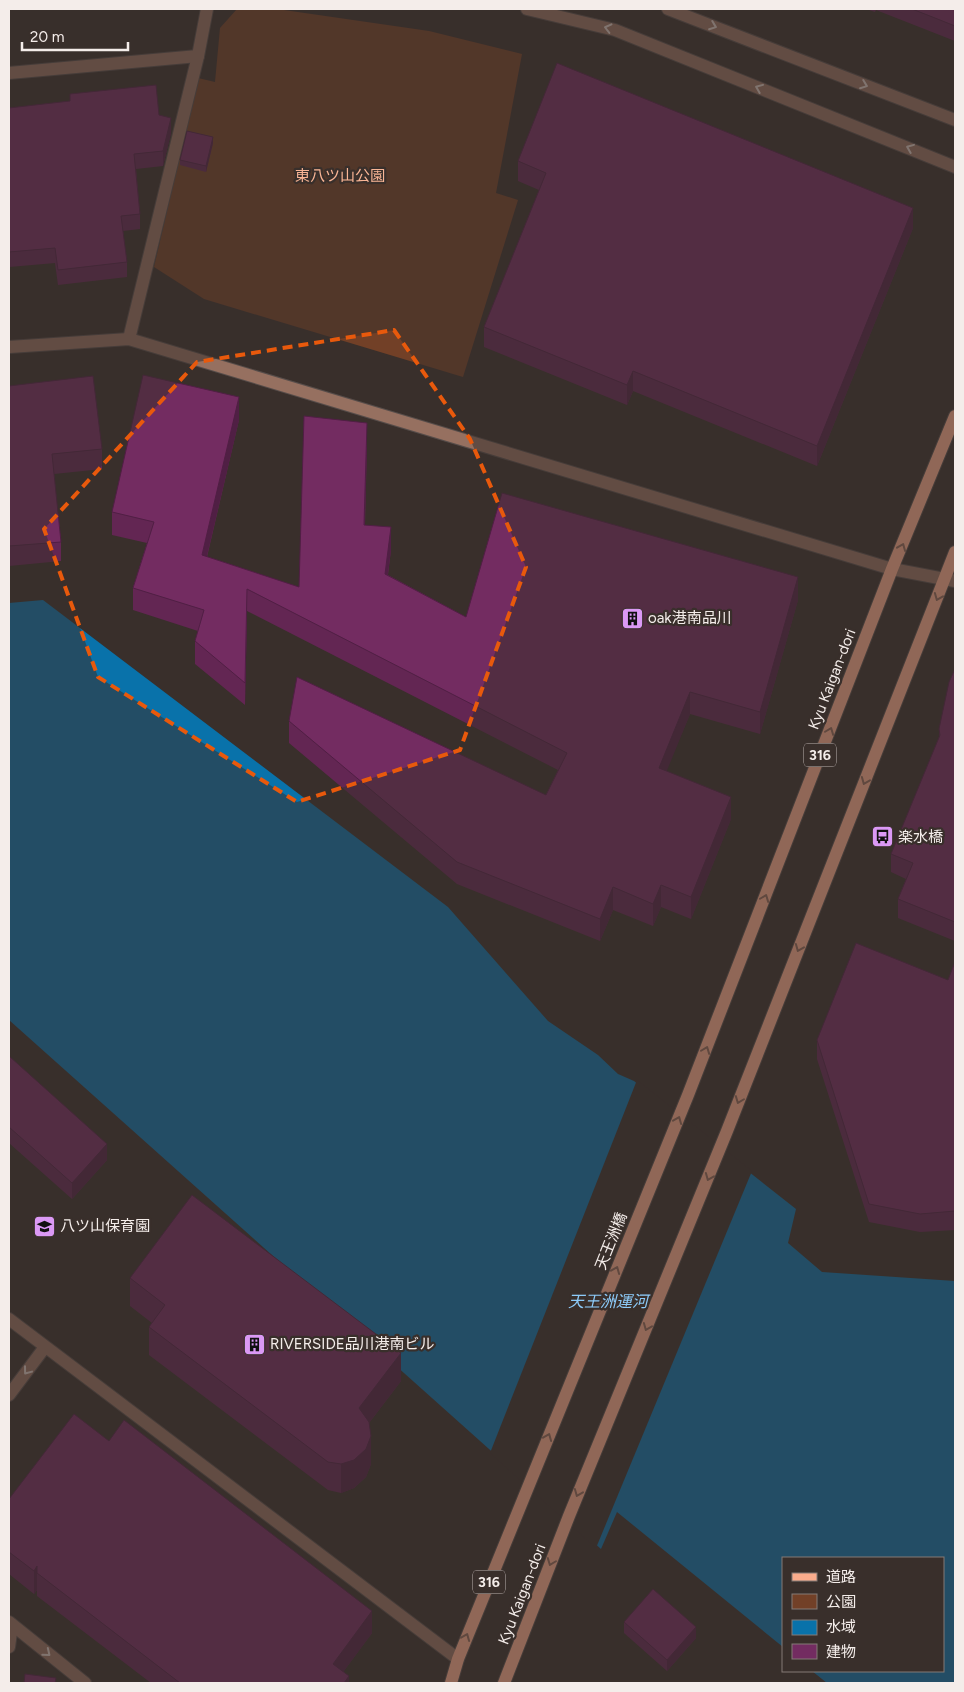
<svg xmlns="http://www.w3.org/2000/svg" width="964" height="1692" font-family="Figtree,'Noto Sans JP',sans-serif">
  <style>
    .green { fill: #724027 }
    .water { fill: #0972aa }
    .pier { fill: #392f2b }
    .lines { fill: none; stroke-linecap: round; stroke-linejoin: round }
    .minor-casing { stroke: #574d4a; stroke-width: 14 }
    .major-casing { stroke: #574d4a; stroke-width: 14 }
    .minor { stroke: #967060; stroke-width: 12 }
    .major { stroke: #faac8c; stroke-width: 12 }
    .wall { fill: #632653 }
    .shaded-wall { fill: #501f44 }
    .building { fill: #732c61; stroke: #501f44 }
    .oneway { stroke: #d8c8c1 }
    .oneway2 { stroke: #906757 }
    .marked { fill: none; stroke: #e8590c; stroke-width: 4; stroke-dasharray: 10 6; stroke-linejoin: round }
    .labels { text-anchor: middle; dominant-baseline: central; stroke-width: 4.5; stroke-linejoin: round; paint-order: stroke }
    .shield { fill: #392f2b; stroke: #bcb4b1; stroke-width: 1 }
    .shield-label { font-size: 14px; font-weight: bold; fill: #f4edea }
    .park-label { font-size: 15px; fill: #f9b595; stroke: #392f2b }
    .poi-label { font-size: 15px; fill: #f4edea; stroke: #392f2b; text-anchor: start }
    .street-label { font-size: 15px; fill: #f4edea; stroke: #392f2b }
    .water-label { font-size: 16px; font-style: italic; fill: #8dcbf9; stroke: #392f2b }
  </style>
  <rect width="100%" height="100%" fill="#392f2b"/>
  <!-- green -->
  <path class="green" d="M237,9H277L429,31L522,54L496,193L518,200L463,377L204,299L154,267L198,78L215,82L220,28Z"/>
  <!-- water -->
  <path class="water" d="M43,600L448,907L548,1021L598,1055L618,1074L634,1081L796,1209L788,1243L822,1272L955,1281V1683H827L812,1671H943V1558H783V1647L617,1512L601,1549L9,1020V603Z"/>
  <!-- pier -->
  <path class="pier" d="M637,1080L752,1171L596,1548L490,1453Z"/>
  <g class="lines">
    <defs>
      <g id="minor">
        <path d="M527,9L615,30L955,167"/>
        <path d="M668,9L955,120"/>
        <path d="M9,73L198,56"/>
        <path d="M129,339L198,56L207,9"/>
        <path d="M9,347L129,339L892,569L955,581"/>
        <path d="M9,1319L458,1659"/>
        <path d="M9,1395L45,1347"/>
        <path d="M9,1622L85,1683"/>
        <path d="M9,1647L12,1625"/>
      </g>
      <g id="major">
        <path d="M451,1683L458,1659L688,1095L892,569L955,416"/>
        <path d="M504,1683L569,1516L727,1131L955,552"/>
      </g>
    </defs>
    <!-- minor casing -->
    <use href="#minor" class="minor-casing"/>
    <!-- major casing -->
    <use href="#major" class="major-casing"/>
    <!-- minor -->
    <use href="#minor" class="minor"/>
    <!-- major -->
    <use href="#major" class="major"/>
  </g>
  <!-- wall -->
  <g class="wall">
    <path d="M866,9H955V41L876,10L875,12Z"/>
    <path d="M70,94L159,115L171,133L163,166L136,169L140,214V229L123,231L127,262V277L58,285L55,263L9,267V108L70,101Z"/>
    <path d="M213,143L206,172L180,165V160Z"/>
    <path d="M518,161L913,228L817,466L633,391L627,405L484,347V327L539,190L518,181Z"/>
    <path d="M9,386L102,449V469L54,474L61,542V561L9,566Z"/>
    <path d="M239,420L207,557L299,587L367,445L365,525L391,550L388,575L466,617L798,600L760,734L690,714L666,771L731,819L691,919L661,907L653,926L613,910L600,941L457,884L289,743V721L546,795L558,770L247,611L245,705L195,664V641L198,631L133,610V588L147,543L112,535V512Z"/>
    <path d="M955,669V941L898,918V899L906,879L891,872V854L939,737V729Z"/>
    <path d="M955,962V1230L920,1232L869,1222L817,1059V1040L948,980Z"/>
    <path d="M9,1056L107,1160L72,1199L9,1143Z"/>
    <path d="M130,1278L401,1381L369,1423L371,1464L366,1477L354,1488L341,1493L328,1490L149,1355V1327L152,1323L130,1306Z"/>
    <path d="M109,1441L372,1633L343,1672L349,1683H151L37,1596V1590L34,1594L9,1574V1499Z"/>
    <path d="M624,1622L696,1638L667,1671L624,1633Z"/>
  </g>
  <!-- shaded-wall -->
  <g class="shaded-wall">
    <path d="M171,118V133L163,166V151Z"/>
    <path d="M213,137V143L206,172V166Z"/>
    <path d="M913,208V228L817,466V446Z"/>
    <path d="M633,371V391L627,405V385Z"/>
    <path d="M239,397V420L202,577V555Z"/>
    <path d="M367,423V445L364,547V525Z"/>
    <path d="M391,527V550L385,596V574Z"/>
    <path d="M798,577V600L760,734V712Z"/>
    <path d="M247,589V611L245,705V683Z"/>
    <path d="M690,692V714L659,790V768Z"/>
    <path d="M731,797V819L691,919V897Z"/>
    <path d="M661,885V907L653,926V904Z"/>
    <path d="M613,887V910L600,941V919Z"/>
    <path d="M107,1144V1160L72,1199V1183Z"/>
    <path d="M401,1353V1381L359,1436V1408Z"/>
    <path d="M371,1436V1464L366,1477L354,1488L341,1493V1464Z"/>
    <path d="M37,1566V1590L34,1594V1571Z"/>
    <path d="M372,1611V1633L335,1683L333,1664Z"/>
    <path d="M696,1627V1638L667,1671V1660Z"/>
    <path d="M349,1676V1683H344Z"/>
  </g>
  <!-- building -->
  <g class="building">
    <path d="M912,9H955V26L935,18Z"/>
    <path d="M557,63L913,208L817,446L633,371L627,385L484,327L546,173L518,161Z"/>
    <path d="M156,85L159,115L171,118L163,151L134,154L140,214L121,216L127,262L58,270L55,248L9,252V108L70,101V94Z"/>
    <path d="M187,131L213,137L206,166L180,160Z"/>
    <path d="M143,375L239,397L202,555L299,587L304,416L367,423L364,525L391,527L385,574L466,617L502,493L798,577L760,712L690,692L659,768L731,797L691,897L661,885L653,904L613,887L600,919L457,862L289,721L297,677L546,795L567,753L247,589L245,683L195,641L204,610L133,588L154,522L112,512Z"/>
    <path d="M93,376L102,449L52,454L61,542L9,546V386Z"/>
    <path d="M955,669V922L898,899L913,863L891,854L940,735L939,729L949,682Z"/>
    <path d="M856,943L948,980L955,962V1211L920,1214L869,1204L817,1040Z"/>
    <path d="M9,1056L107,1144L72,1183L9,1127Z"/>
    <path d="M192,1195L401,1353L359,1408L369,1422L371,1436L366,1449L354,1460L341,1464L328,1462L149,1327L165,1305L130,1278Z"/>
    <path d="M74,1414L109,1441L124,1420L372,1611L333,1664L349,1676L344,1683H180L37,1573V1566L34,1571L9,1552V1499Z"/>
    <path d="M653,1589L696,1627L667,1660L624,1622Z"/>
    <path d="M25,1674L56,1678L55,1683H24Z"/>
  </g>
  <!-- one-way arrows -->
  <defs><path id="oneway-chevron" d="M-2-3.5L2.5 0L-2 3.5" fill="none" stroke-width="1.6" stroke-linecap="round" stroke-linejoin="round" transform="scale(1.25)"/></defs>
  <g class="oneway">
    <use href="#oneway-chevron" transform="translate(713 26) rotate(21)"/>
    <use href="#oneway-chevron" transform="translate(608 28) rotate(-166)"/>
    <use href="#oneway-chevron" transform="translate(864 85) rotate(21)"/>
    <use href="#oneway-chevron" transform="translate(759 88) rotate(-158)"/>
    <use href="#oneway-chevron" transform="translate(910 148) rotate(-158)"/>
    <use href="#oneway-chevron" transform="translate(27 1371) rotate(127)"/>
    <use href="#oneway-chevron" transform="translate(47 1653) rotate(39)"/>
  </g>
  <g class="oneway2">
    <use href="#oneway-chevron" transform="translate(902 547) rotate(-68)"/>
    <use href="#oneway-chevron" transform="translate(938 597) rotate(112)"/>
    <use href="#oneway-chevron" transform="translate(830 731) rotate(-69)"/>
    <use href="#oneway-chevron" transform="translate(865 781) rotate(112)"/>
    <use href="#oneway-chevron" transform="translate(765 898) rotate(-69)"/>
    <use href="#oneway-chevron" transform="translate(799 948) rotate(112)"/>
    <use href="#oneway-chevron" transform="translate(706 1050) rotate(-69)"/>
    <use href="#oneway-chevron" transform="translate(739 1100) rotate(111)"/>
    <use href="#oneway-chevron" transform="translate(678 1120) rotate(-68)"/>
    <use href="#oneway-chevron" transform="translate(709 1177) rotate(112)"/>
    <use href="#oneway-chevron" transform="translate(616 1270) rotate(-68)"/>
    <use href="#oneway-chevron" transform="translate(647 1327) rotate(112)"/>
    <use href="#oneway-chevron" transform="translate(548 1437) rotate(-68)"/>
    <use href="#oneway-chevron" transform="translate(578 1493) rotate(112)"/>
    <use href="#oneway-chevron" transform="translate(551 1562) rotate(111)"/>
    <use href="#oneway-chevron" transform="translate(466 1637) rotate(-68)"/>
  </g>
  <!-- marked area -->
  <path d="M0 0H964V1692H0ZM394,330L470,439L526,567L460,750L297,802L98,677L44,529L197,362Z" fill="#392f2b" fill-opacity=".55" fill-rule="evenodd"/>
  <path class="marked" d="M394,330L470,439L526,567L460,750L297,802L98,677L44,529L197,362Z"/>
  <!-- icons -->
  <defs>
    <symbol id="building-square" viewBox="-11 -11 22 22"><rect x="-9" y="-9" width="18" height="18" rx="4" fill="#db99f5" stroke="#392f2b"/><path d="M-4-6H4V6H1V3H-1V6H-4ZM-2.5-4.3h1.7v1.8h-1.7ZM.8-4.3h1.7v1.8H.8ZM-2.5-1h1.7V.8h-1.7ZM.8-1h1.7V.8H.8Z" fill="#111"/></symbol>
    <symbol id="bus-square" viewBox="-11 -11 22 22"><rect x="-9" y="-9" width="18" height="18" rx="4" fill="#db99f5" stroke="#392f2b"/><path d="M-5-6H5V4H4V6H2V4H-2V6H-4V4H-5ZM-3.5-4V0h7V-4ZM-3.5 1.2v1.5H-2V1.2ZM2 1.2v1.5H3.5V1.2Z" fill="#111"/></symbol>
    <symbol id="school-square" viewBox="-11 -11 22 22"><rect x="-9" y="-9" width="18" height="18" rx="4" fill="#db99f5" stroke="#392f2b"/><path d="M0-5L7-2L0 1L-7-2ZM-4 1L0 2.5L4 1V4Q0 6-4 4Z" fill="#111"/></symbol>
  </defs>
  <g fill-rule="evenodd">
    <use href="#building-square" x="620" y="606" width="25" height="25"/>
    <use href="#bus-square" x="870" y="824" width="25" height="25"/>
    <use href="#school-square" x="32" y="1214" width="25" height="25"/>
    <use href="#building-square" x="242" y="1332" width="25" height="25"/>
  </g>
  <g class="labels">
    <!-- shield labels -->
    <g class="shield">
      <rect x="804" y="743.5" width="32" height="23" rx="4"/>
      <rect x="473" y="1570.5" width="32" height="23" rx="4"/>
    </g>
    <g class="shield-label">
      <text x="820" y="755">316</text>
      <text x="489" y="1582">316</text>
    </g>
    <!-- park labels -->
    <g class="park-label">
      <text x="340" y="176">東八ツ山公園</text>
    </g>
    <!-- poi labels -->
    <g class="poi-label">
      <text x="648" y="618">oak港南品川</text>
      <text x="898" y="837">楽水橋</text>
      <text x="60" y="1226">八ツ山保育園</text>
      <text x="270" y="1344">RIVERSIDE品川港南ビル</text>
    </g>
    <!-- street labels -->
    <g class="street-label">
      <text transform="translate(832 679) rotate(-69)">Kyu Kaigan-dori</text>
      <text transform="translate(611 1241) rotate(-68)">天王洲橋</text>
      <text transform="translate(522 1594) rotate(-69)">Kyu Kaigan-dori</text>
    </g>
    <!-- water labels -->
    <g class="water-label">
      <text x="608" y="1301">天王洲運河</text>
    </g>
  </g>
  <!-- border -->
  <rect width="964" height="1692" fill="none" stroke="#f4edea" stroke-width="20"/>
  <!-- legend -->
  <rect x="782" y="1557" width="162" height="115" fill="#392f2b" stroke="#847b77"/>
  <rect x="792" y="1573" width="25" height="8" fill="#faac8c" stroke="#847b77"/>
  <text x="826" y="1582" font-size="15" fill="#f4edea">道路</text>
  <rect x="792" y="1594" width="25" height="15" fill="#724027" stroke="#847b77"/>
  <text x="826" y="1607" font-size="15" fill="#f4edea">公園</text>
  <rect x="792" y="1620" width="25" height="15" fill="#0972aa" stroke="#847b77"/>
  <text x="826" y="1632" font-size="15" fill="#f4edea">水域</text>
  <rect x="792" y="1644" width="25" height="15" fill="#732c61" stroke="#847b77"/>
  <text x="826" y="1657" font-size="15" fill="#f4edea">建物</text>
  <!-- scale -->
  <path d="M22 42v8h106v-8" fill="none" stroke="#f4edea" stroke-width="2.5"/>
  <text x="30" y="42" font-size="15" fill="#f4edea" stroke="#392f2b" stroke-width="4" paint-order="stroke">20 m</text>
</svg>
